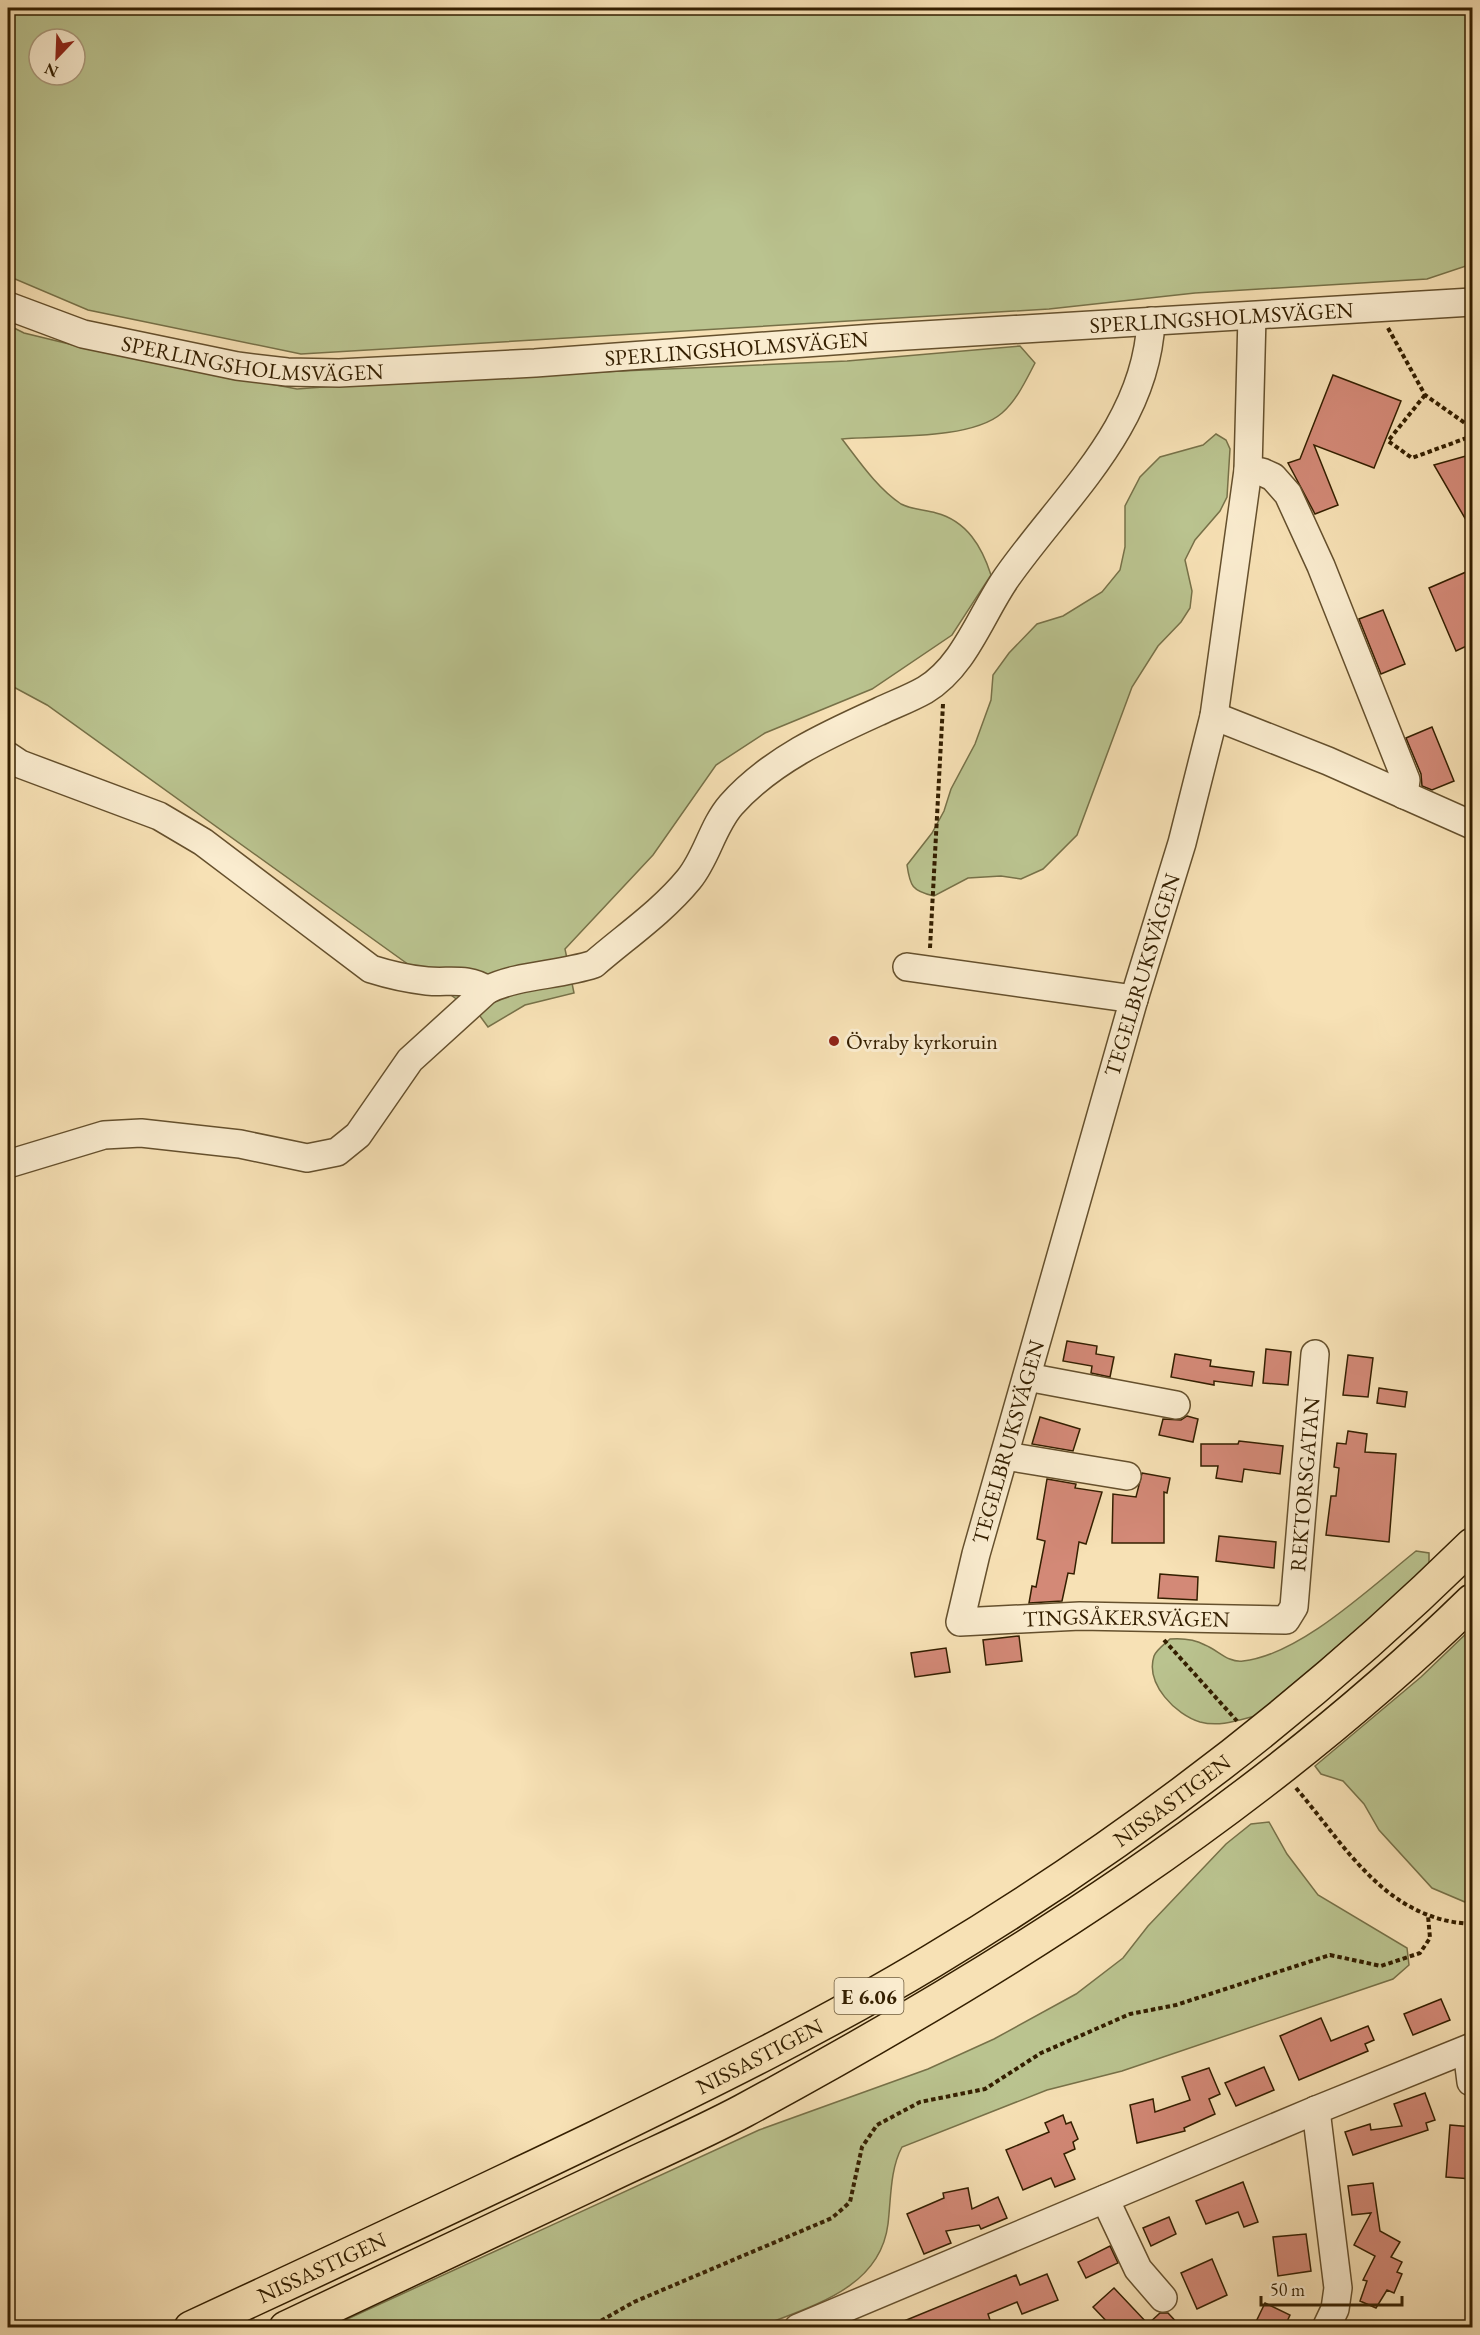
<svg xmlns="http://www.w3.org/2000/svg" width="1480" height="2335" font-family="'EB Garamond',serif">
  <style>
    .green { fill: #bac38f; stroke: #777148; stroke-width: 1.5; fill-rule: evenodd }
    .building { fill: #d38977; stroke: #341f00; stroke-width: 1.5 }
    .lines { fill: none; stroke-linecap: round; stroke-linejoin: round }
    .minor-casing { stroke: #65502d; stroke-width: 30 }
    .highway-casing { stroke: #341f00; stroke-width: 36 }
    .path { stroke: #341f00; stroke-width: 4; stroke-dasharray: 4.5 3; stroke-linecap: butt }
    .minor { stroke: #faeccf; stroke-width: 27 }
    .highway { stroke: #f7e1b5; stroke-width: 33 }
    .poi-dot { fill: #8f2418; stroke: #faeccf; stroke-width: 2 }
    .labels { text-anchor: middle; dominant-baseline: central; stroke-width: 6; stroke-linejoin: round; paint-order: stroke }
    .shield { fill: #faeccf; stroke: #6f5c3e; stroke-width: 1.5 }
    .shield-label { font-size: 21px; font-weight: bold; fill: #341f00 }
    .street-label { font-size: 22px; fill: #341f00; stroke: #faeccf }
    .poi-label { font-size: 22px; fill: #341f00; stroke: #faeccf; text-anchor: start }
  </style>
  <rect width="100%" height="100%" fill="#f7e1b5"/>
  <filter id="stains"><feTurbulence type="fractalNoise" baseFrequency=".00333" numOctaves="4"/><feColorMatrix values="0 0 0 0 .2 0 0 0 0 .09 0 0 0 0 .02 0 0 0 .5 -.17"/></filter>
  <radialGradient id="worn" r=".72"><stop offset=".6" stop-color="#630" stop-opacity="0"/><stop offset="1" stop-color="#630" stop-opacity=".3"/></radialGradient>
  <!-- green -->
  <g class="green">
    <path d="M8,8H1472V264L1427,279L1195,293L1049,309L301,354L88,310L8,276ZM39,39H75V75H39Z"/>
    <path d="M8,325L24,333L94,350L297,389L415,380L847,361L1020,346L1035,363C1026,380 1017,400 1002,413C970,441 883,435 842,439C859,461 877,488 901,504C910,509 925,510 936,513C967,521 982,547 991,575L952,635L872,689L765,733L716,765L653,855L565,949L574,993L525,1005L488,1027L480,1016L47,705L8,684Z"/>
    <path d="M1216,434L1226,440L1230,449L1227,497L1220,511L1195,540L1185,560L1192,591L1190,608L1181,622L1158,646L1132,687L1077,835L1043,869L1021,879L1001,876L968,878L934,896C912,891 910,886 907,865L932,833L944,811L951,789L975,744L991,700L993,675L1009,653L1037,624L1063,616L1102,592L1120,570L1125,547V506L1140,477L1160,457L1203,445Z"/>
    <path d="M1416,1551L1429,1553V1564L1418,1578L1255,1716C1236,1721 1219,1727 1200,1722C1176,1715 1145,1684 1154,1656C1157,1649 1165,1644 1170,1639C1183,1638 1194,1639 1205,1645C1218,1650 1228,1663 1243,1661C1300,1655 1371,1587 1416,1551Z"/>
    <path d="M1472,1628V1905L1432,1888L1379,1830L1364,1804L1343,1781L1321,1774L1315,1766L1421,1677Z"/>
    <path d="M1269,1822L1287,1854L1318,1895L1407,1948L1409,1965L1393,1979L1122,2071L1047,2090L902,2147C890,2169 891,2199 888,2224C880,2289 811,2306 759,2327H330L759,2130L928,2069L994,2039L1076,1994L1123,1958L1148,1926L1226,1844L1251,1824Z"/>
  </g>
  <!-- building -->
  <g class="building">
    <path d="M1333,375L1401,401L1374,468L1314,445L1338,505L1315,514L1288,463L1300,459Z"/>
    <path d="M1473,454V532L1434,465Z"/>
    <path d="M1473,569V643L1456,651L1429,588Z"/>
    <path d="M1383,610L1405,664L1381,674L1359,619Z"/>
    <path d="M1432,727L1454,781L1432,790L1422,786L1421,774L1406,738Z"/>
    <path d="M1067,1341L1097,1346L1096,1354L1114,1357L1110,1377L1091,1373L1092,1366L1063,1361Z"/>
    <path d="M1266,1349L1291,1352L1288,1385L1263,1383Z"/>
    <path d="M1175,1354L1211,1360L1210,1366L1254,1372L1252,1386L1214,1381V1385L1171,1377Z"/>
    <path d="M1348,1355L1373,1358L1368,1397L1343,1395Z"/>
    <path d="M1379,1388L1407,1392L1405,1407L1377,1403Z"/>
    <path d="M1187,1416L1198,1419L1193,1442L1159,1435L1163,1419L1181,1420Z"/>
    <path d="M1040,1417L1080,1429L1073,1451L1032,1444Z"/>
    <path d="M1348,1431L1367,1434L1365,1452L1396,1454L1389,1542L1326,1535L1331,1496H1336L1339,1468L1334,1467L1337,1443L1346,1444Z"/>
    <path d="M1239,1441L1283,1446L1280,1474L1244,1469L1242,1482L1216,1478L1218,1466H1201V1444H1238Z"/>
    <path d="M1142,1473L1170,1478L1167,1493L1164,1492V1543H1112L1113,1494L1136,1497Z"/>
    <path d="M1047,1479L1076,1484L1075,1488L1102,1492L1086,1544L1079,1542L1074,1574L1068,1573L1062,1601L1029,1603L1032,1586L1036,1587L1045,1541L1037,1539Z"/>
    <path d="M1219,1536L1276,1542L1274,1568L1216,1561Z"/>
    <path d="M1160,1574L1198,1577L1197,1600L1158,1598Z"/>
    <path d="M1019,1636L1022,1661L986,1665L983,1640Z"/>
    <path d="M946,1648L950,1672L915,1677L911,1653Z"/>
    <path d="M1441,1999L1450,2020L1413,2035L1404,2014Z"/>
    <path d="M1321,2018L1331,2041L1368,2026L1374,2040L1365,2044L1368,2051L1299,2080L1280,2036Z"/>
    <path d="M1264,2067L1274,2090L1236,2106L1225,2083Z"/>
    <path d="M1209,2068L1220,2094L1209,2099L1215,2114L1184,2128L1185,2131L1137,2143L1130,2105L1153,2099L1155,2112L1190,2100L1182,2077Z"/>
    <path d="M1425,2093L1435,2120L1426,2123L1428,2130L1353,2155L1345,2132L1370,2124L1371,2130L1402,2126L1394,2104Z"/>
    <path d="M1063,2115L1066,2124L1071,2122L1078,2139L1073,2142L1075,2149L1064,2154L1075,2179L1055,2187L1051,2178L1023,2190L1006,2150L1049,2132L1045,2123Z"/>
    <path d="M1450,2125L1473,2127L1472,2179L1446,2177Z"/>
    <path d="M1243,2182L1258,2222L1244,2227L1238,2212L1206,2224L1196,2201Z"/>
    <path d="M1373,2183L1380,2231L1400,2242L1391,2257L1402,2262L1397,2272L1402,2274L1394,2293L1387,2290L1376,2308L1360,2301L1367,2281L1363,2280L1375,2256L1354,2245L1371,2213L1352,2215L1348,2186Z"/>
    <path d="M968,2188L972,2209L998,2197L1007,2218L981,2229L979,2225L946,2231L951,2243L924,2254L907,2214L944,2198L943,2193Z"/>
    <path d="M1169,2217L1176,2234L1151,2246L1143,2228Z"/>
    <path d="M1306,2234L1311,2271L1278,2276L1273,2237Z"/>
    <path d="M1110,2246L1118,2263L1086,2278L1078,2262Z"/>
    <path d="M1212,2259L1227,2295L1197,2309L1181,2273Z"/>
    <path d="M1047,2274L1058,2300L1022,2314L1017,2302L988,2314L990,2320L983,2328H887L1016,2275L1020,2285Z"/>
    <path d="M1114,2288L1148,2324L1160,2313H1168L1182,2328H1113L1093,2307Z"/>
    <path d="M1265,2303L1290,2315L1284,2328H1253Z"/>
  </g>
  <g class="lines">
    <defs>
      <g id="minor">
        <path id="s1" d="M8,306L83,334L237,366L287,372L339,373L535,363L873,338L1472,302"/>
        <path id="s2" d="M1252,316L1248,470L1214,716L1182,843L1134,999L976,1554L960,1622L1080,1616L1286,1620L1294,1607L1315,1354"/>
        <path d="M1248,470L1262,472L1273,477L1288,494L1321,566L1406,780L1404,795"/>
        <path d="M1214,716L1328,761L1472,825"/>
        <path d="M8,756L20,764L159,816L203,842L371,969C390,975 408,979 427,981C449,983 468,977 487,990C520,974 558,976 594,964C625,937 662,912 689,879C707,857 712,827 731,805C771,760 827,735 880,711C895,704 911,698 925,690C965,666 981,614 1007,577C1064,496 1146,427 1151,321"/>
        <path d="M907,967L1134,999"/>
        <path d="M8,1164L104,1135L141,1133L240,1144L307,1158L337,1152L358,1135L410,1060L487,990"/>
        <path d="M1027,1377L1176,1405"/>
        <path d="M1005,1456L1127,1476"/>
        <path d="M1467,2050L1471,2082"/>
        <path d="M1316,2110L1338,2288L1335,2309L1326,2328"/>
        <path d="M1105,2199L1138,2269L1163,2298"/>
        <path d="M798,2328L1316,2110L1472,2047"/>
      </g>
      <g id="highway">
        <path id="s3" d="M191,2328C327,2265 462,2202 597,2137C710,2082 824,2026 932,1961C1127,1844 1310,1704 1472,1545"/>
        <path d="M286,2328C390,2279 494,2230 597,2181C646,2157 696,2136 743,2111C1004,1970 1259,1809 1472,1601"/>
      </g>
    </defs>
    <!-- minor casing -->
    <use href="#minor" class="minor-casing"/>
    <!-- highway casing -->
    <use href="#highway" class="highway-casing"/>
    <!-- path -->
    <g class="path">
      <path d="M1388,328L1425,395L1472,428"/>
      <path d="M1425,395L1388,441L1412,458L1472,436"/>
      <path d="M930,948L943,704"/>
      <path d="M1164,1640L1237,1721"/>
      <path d="M1296,1788C1347,1848 1386,1920 1472,1924"/>
      <path d="M588,2328L634,2302L832,2218L850,2202L862,2147L877,2125L920,2102L985,2089L1041,2053L1130,2014L1176,2005L1330,1955L1381,1966L1420,1953L1430,1938L1428,1916"/>
    </g>
    <!-- minor -->
    <use href="#minor" class="minor"/>
    <!-- highway -->
    <use href="#highway" class="highway"/>
  </g>
  <!-- markers -->
  <circle class="poi-dot" cx="834" cy="1041" r="6"/>
  <g class="labels">
    <!-- shield labels -->
    <rect class="shield" x="834.5" y="1978" width="69" height="36" rx="4.5"/>
    <g class="shield-label">
      <text x="869" y="1996">E 6.06</text>
    </g>
    <!-- street labels -->
    <g class="street-label">
      <text stroke="none"><textPath href="#s1" startOffset="1224">SPERLINGSHOLMSVÄGEN</textPath></text>
      <text stroke="none"><textPath href="#s1" startOffset="738">SPERLINGSHOLMSVÄGEN</textPath></text>
      <text stroke="none"><textPath href="#s1" startOffset="252">SPERLINGSHOLMSVÄGEN</textPath></text>
      <text transform="translate(1142 975) rotate(-73)">TEGELBRUKSVÄGEN</text>
      <text transform="translate(1008 1442) rotate(-74)">TEGELBRUKSVÄGEN</text>
      <text stroke="none"><textPath href="#s2" startOffset="1808">REKTORSGATAN</textPath></text>
      <text stroke="none"><textPath href="#s2" startOffset="1510">TINGSÅKERSVÄGEN</textPath></text>
      <text stroke="none"><textPath href="#s3" startOffset="1116">NISSASTIGEN</textPath></text>
      <text stroke="none"><textPath href="#s3" startOffset="630">NISSASTIGEN</textPath></text>
      <text stroke="none"><textPath href="#s3" startOffset="144">NISSASTIGEN</textPath></text>
    </g>
    <!-- poi labels -->
    <g class="poi-label">
      <text x="846" y="1041">Övraby kyrkoruin</text>
    </g>
  </g>
  <!-- margin -->
  <rect width="1480" height="2335" fill="none" stroke="#f7e1b5" stroke-width="30"/>
  <rect x="9" y="9" width="1462" height="2317" fill="none" stroke="#341f00" stroke-width="3"/>
  <rect x="15" y="15" width="1450" height="2305" fill="none" stroke="#341f00" stroke-width="1.5"/>
  <!-- north arrow -->
  <g transform="translate(57 57) rotate(203)"><circle r="28" fill="#faeccf" stroke="#ab9a7c" stroke-width="1.5"/>
  <path d="M0-4.5L10 22L0 15L-10 22Z" fill="#8f2418"/>
  <text y="-9" font-size="16" font-weight="bold" text-anchor="middle" fill="#341f00">N</text>
  </g>
  <!-- scale -->
  <path d="M1261 2296v9h141v-9" fill="none" stroke="#341f00" stroke-width="3"/>
  <text x="1270" y="2296" font-size="18" fill="#341f00" stroke="#faeccf" stroke-width="4.5" paint-order="stroke">50 m</text>
  <rect width="100%" height="100%" filter="url(#stains)"/>
  <rect width="100%" height="100%" fill="url(#worn)"/>
</svg>
